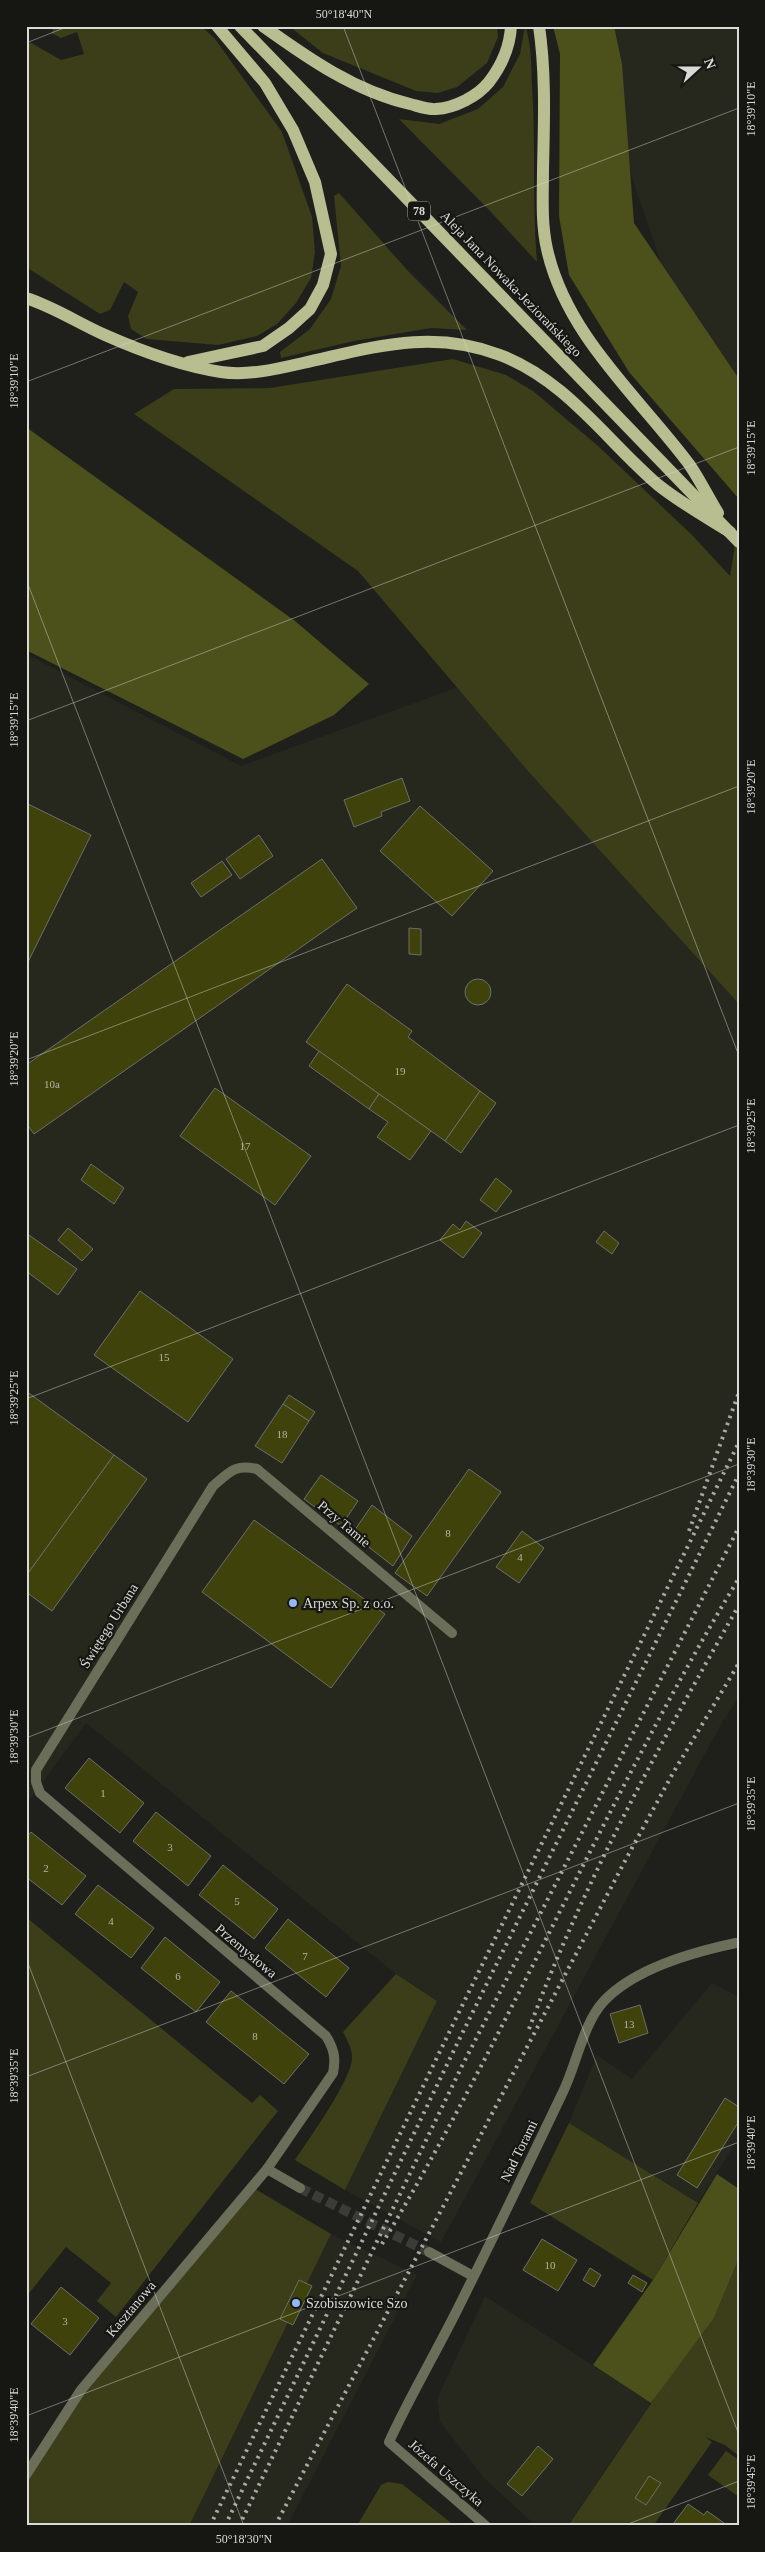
<svg xmlns="http://www.w3.org/2000/svg" width="765" height="2552" font-family="'Times New Roman',serif">
  <style>
    .built { fill: #26271d }
    .green { fill: #3b3e19 }
    .forest { fill: #4c501b }
    .building { fill: #3f420b; stroke: #6e6e6a }
    .lines { fill: none; stroke-linecap: round; stroke-linejoin: round }
    .minor-tunnel { stroke: #3b3c38; stroke-width: 10; stroke-dasharray: 10 5; stroke-linecap: butt }
    .minor { stroke: #6b6e58; stroke-width: 10 }
    .primary { stroke: #b9be90; stroke-width: 12 }
    .rail { stroke: #a8a8a5; stroke-width: 4; stroke-dasharray: 2.5 5; stroke-linecap: butt }
    .ticks { fill: none; stroke: #dadad7; stroke-width: 1; stroke-opacity: 0.45 }
    .poi-dot { fill: #92b7fd; stroke: #161713; stroke-width: 2 }
    .labels { text-anchor: middle; dominant-baseline: central; stroke-width: 4.5; stroke-linejoin: round; paint-order: stroke }
    .number-label { font-size: 11px; fill: #b3b4a4 }
    .shield { fill: #161713; stroke: #9fa09c; stroke-width: 1 }
    .shield-label { font-size: 12px; font-weight: bold; fill: #dadad7 }
    .street-label { font-size: 14px; fill: #dadad7; stroke: #161713 }
    .poi-label { font-size: 14px; fill: #dadad7; stroke: #161713; text-anchor: start }
    .neatline { fill: none; stroke: #dadad7; stroke-width: 2 }
    .ticks-label { font-size: 12px; text-anchor: middle; fill: #dadad7 }
  </style>
  <rect width="100%" height="100%" fill="#1f201c"/>
  <!-- built -->
  <g class="built">
    <path d="M598,26H739V494L614,124Z"/>
    <path d="M728,589L739,600V1697L720,1726L441,2242L345,2190L437,2001L396,1974L86,1723L26,1805V654L241,766Z"/>
    <path d="M712,1983L739,1997V2137L698,2203L569,2123L597,2055L632,2079Z"/>
    <path d="M331,2234L417,2275L287,2526H189Z"/>
    <path d="M485,2296L651,2403L568,2526H536L484,2478L440,2422L437,2399Z"/>
  </g>
  <!-- green -->
  <g class="green">
    <path d="M55,26H201L215,39L282,132L312,217L315,252L311,278L296,303L277,324L257,336L218,345L147,339L131,329L128,316L138,292L124,282L110,310L100,314L26,267V40L61,60L84,54L77,32L61,38L51,33Z"/>
    <path d="M289,26H497L498,37L487,63L457,87L438,93L416,91L323,53Z"/>
    <path d="M525,26C532,45 531,67 532,86C536,145 532,203 537,262L490,211L399,119L439,124L478,109L503,87L520,54Z"/>
    <path d="M339,193L408,271L467,330L431,328L354,341L281,358L280,352L310,329L331,299L341,266L334,196Z"/>
    <path d="M453,359L506,375L533,391L598,446L692,535L730,576L739,520V1004L528,771L358,571L134,414L174,389L270,388Z"/>
    <path d="M26,1917L252,2103L260,2095L278,2111L116,2317L97,2301L111,2283L66,2247L26,2297Z"/>
    <path d="M396,1974L437,2001L345,2190L295,2160C308,2140 353,2078 352,2057C352,2048 347,2040 343,2032Z"/>
    <path d="M569,2123L698,2203L653,2280L530,2203Z"/>
    <path d="M252,2187L331,2234L189,2526H31L26,2523V2475L81,2390Z"/>
    <path d="M739,2258V2456L725,2445L705,2437L712,2442L653,2526H568L665,2383L714,2318Z"/>
    <path d="M726,2451L739,2460V2497L708,2475Z"/>
    <path d="M388,2482L402,2484L455,2526H357L381,2485Z"/>
  </g>
  <!-- forest -->
  <g class="forest">
    <path d="M553,26H614L622,64L634,223L739,379V499L629,372L569,275L559,216L560,54Z"/>
    <path d="M26,427L295,621L369,684L334,715L243,759L26,650Z"/>
    <path d="M717,2174L739,2189V2258L714,2318L651,2403L593,2365L653,2280Z"/>
  </g>
  <!-- building -->
  <g class="building">
    <path d="M402,778L410,801L381,812L382,816L354,827L344,800Z"/>
    <path d="M26,803L91,835L26,966Z"/>
    <path d="M420,806L493,871L452,916L380,851Z"/>
    <path d="M259,835L273,856L240,879L226,859Z"/>
    <path d="M322,859L357,908L34,1134L26,1123V1065Z"/>
    <path d="M222,861L232,875L201,897L191,883Z"/>
    <path d="M409,928L421,929V955L409,954Z"/>
    <circle cx="478" cy="992" r="13"/>
    <path d="M347,984L412,1031L408,1037L480,1091L445,1141L306,1042Z"/>
    <path d="M319,1051L379,1094L369,1109L309,1066Z"/>
    <path d="M215,1088L311,1156L275,1205L180,1136Z"/>
    <path d="M480,1091L496,1103L461,1153L445,1141Z"/>
    <path d="M379,1094L431,1131L410,1160L377,1137L388,1122L369,1109Z"/>
    <path d="M91,1164L124,1188L114,1204L81,1180Z"/>
    <path d="M496,1178L512,1191L496,1212L480,1200Z"/>
    <path d="M466,1221L482,1233L463,1258L440,1240L453,1224L460,1230Z"/>
    <path d="M68,1228L93,1249L82,1261L58,1240Z"/>
    <path d="M604,1231L619,1243L612,1254L596,1242Z"/>
    <path d="M26,1233L77,1269L58,1295L26,1271Z"/>
    <path d="M140,1291L233,1359L188,1422L94,1355Z"/>
    <path d="M26,1391L114,1455L26,1576Z"/>
    <path d="M289,1395L315,1412L309,1421L283,1404Z"/>
    <path d="M283,1404L309,1421L282,1463L255,1446Z"/>
    <path d="M114,1455L147,1479L52,1611L26,1592V1576Z"/>
    <path d="M469,1469L501,1492L427,1596L395,1573Z"/>
    <path d="M321,1475L358,1501L341,1526L304,1499Z"/>
    <path d="M372,1505L412,1536L393,1566L352,1534Z"/>
    <path d="M254,1520L385,1614L331,1688L202,1592Z"/>
    <path d="M522,1531L544,1548L519,1583L496,1567Z"/>
    <path d="M89,1758L144,1803L120,1833L65,1788Z"/>
    <path d="M156,1812L211,1856L188,1886L133,1841Z"/>
    <path d="M31,1832L86,1876L62,1905L26,1877V1838Z"/>
    <path d="M223,1865L278,1909L254,1939L199,1895Z"/>
    <path d="M98,1885L154,1928L131,1958L75,1914Z"/>
    <path d="M288,1919L349,1968L326,1997L265,1948Z"/>
    <path d="M165,1937L220,1982L196,2012L141,1968Z"/>
    <path d="M231,1991L309,2054L284,2084L206,2022Z"/>
    <path d="M640,2005L648,2033L619,2043L610,2014Z"/>
    <path d="M725,2098L739,2107V2121L697,2188L677,2175Z"/>
    <path d="M542,2239L577,2260L558,2291L523,2270Z"/>
    <path d="M590,2268L601,2275L594,2287L583,2280Z"/>
    <path d="M633,2275L647,2283L642,2292L628,2283Z"/>
    <path d="M299,2280L312,2286L293,2325L280,2319Z"/>
    <path d="M61,2287L99,2318L70,2355L31,2324Z"/>
    <path d="M538,2446L553,2459L522,2496L507,2484Z"/>
    <path d="M649,2476L661,2483L646,2505L635,2498Z"/>
    <path d="M688,2504L704,2515L707,2511L724,2523L723,2526H675L673,2524Z"/>
  </g>
  <g class="lines">
    <!-- minor-tunnel -->
    <path class="minor-tunnel" d="M300,2188L429,2252"/>
    <!-- minor -->
    <g class="minor">
      <path d="M267,2169L300,2188"/>
      <path d="M429,2252L473,2276"/>
      <path d="M26,2475L81,2390L267,2169L333,2073C336,2058 334,2049 326,2036L40,1793L36,1782V1770L213,1486C230,1472 234,1464 257,1469L452,1633"/>
      <path d="M486,2526L389,2442C412,2392 441,2344 465,2294C498,2228 530,2161 562,2094C576,2067 583,2023 604,2001C635,1968 693,1952 736,1943"/>
    </g>
    <!-- primary -->
    <g class="primary">
      <path d="M240,26L739,542"/>
      <path d="M263,26C309,59 355,91 410,104C418,106 429,110 436,109C455,108 478,96 489,82C502,65 510,48 511,26"/>
      <path d="M539,26C546,74 544,122 543,169C543,195 541,223 547,249C566,335 638,396 689,464C700,480 708,497 718,513"/>
      <path d="M26,298C54,307 78,323 105,335C141,351 182,366 221,372C248,376 277,369 303,363C372,348 430,328 500,355C566,380 606,440 657,484C679,502 706,517 730,532"/>
      <path d="M188,362L263,346L289,328L310,309L323,285L331,254L315,182L293,130L265,83L217,26"/>
    </g>
    <!-- rail -->
    <g class="rail">
      <path d="M689,1531L739,1392"/>
      <path d="M529,2029C584,1881 661,1742 739,1605"/>
      <path d="M382,2244C512,2028 608,1794 739,1578"/>
      <path d="M210,2526L458,2014L739,1442"/>
      <path d="M225,2526L456,2046L739,1474"/>
      <path d="M239,2526L462,2066L739,1527"/>
      <path d="M275,2526L626,1859L673,1773L739,1663"/>
    </g>
  </g>
  <!-- ticks -->
  <path class="ticks" d="M343,26L739,1056M26,43L69,26M26,382L739,108M26,579L739,2435M26,721L739,447M26,1060L739,786M26,1399L739,1125M26,1738L739,1464M26,1958L244,2526M26,2077L739,1803M26,2416L739,2142M623,2526L739,2481"/>
  <!-- markers -->
  <g class="poi-dot">
    <circle cx="293" cy="1603" r="5"/>
    <circle cx="296" cy="2303" r="5"/>
  </g>
  <g class="labels">
    <!-- number labels -->
    <g class="number-label">
      <text x="400" y="1071">19</text>
      <text x="52" y="1084">10a</text>
      <text x="245" y="1146">17</text>
      <text x="164" y="1357">15</text>
      <text x="282" y="1434">18</text>
      <text x="448" y="1533">8</text>
      <text x="520" y="1557">4</text>
      <text x="103" y="1793">1</text>
      <text x="170" y="1847">3</text>
      <text x="46" y="1868">2</text>
      <text x="237" y="1901">5</text>
      <text x="111" y="1921">4</text>
      <text x="305" y="1956">7</text>
      <text x="178" y="1976">6</text>
      <text x="629" y="2024">13</text>
      <text x="255" y="2036">8</text>
      <text x="550" y="2265">10</text>
      <text x="65" y="2321">3</text>
    </g>
    <!-- shield labels -->
    <rect class="shield" x="408" y="201.5" width="22" height="19" rx="4"/>
    <g class="shield-label">
      <text x="419" y="211">78</text>
    </g>
    <!-- street labels -->
    <g class="street-label">
      <text transform="translate(511 284) rotate(46)">Aleja Jana Nowaka-Jeziorańskiego</text>
      <text transform="translate(344 1524) rotate(40)">Przy Tamie</text>
      <text transform="translate(109 1626) rotate(-58)">Świętego Urbana</text>
      <text transform="translate(246 1951) rotate(40)">Przemysłowa</text>
      <text transform="translate(519 2151) rotate(-64)">Nad Torami</text>
      <text transform="translate(131 2309) rotate(-50)">Kasztanowa</text>
      <text transform="translate(446 2473) rotate(41)">Józefa Uszczyka</text>
    </g>
    <!-- poi labels -->
    <g class="poi-label">
      <text x="303" y="1603">Arpex Sp. z o.o.</text>
      <text x="306" y="2303">Szobiszowice Szo</text>
    </g>
  </g>
  <!-- border -->
  <rect width="765" height="2552" fill="none" stroke="#161713" stroke-width="55"/>
  <!-- north arrow -->
  <g transform="translate(698 68) rotate(69)" stroke="#161713" stroke-width="4" paint-order="stroke">
  <path d="M0-4L9 19L0 12L-9 19Z" fill="#dadad7"/>
  <text y="-8" font-size="14" font-weight="bold" text-anchor="middle" fill="#dadad7">N</text>
  </g>
  <rect x="28" y="28" width="710" height="2496" class="neatline"/>
  <g class="ticks-label">
    <text x="344" y="18">50°18'40"N</text>
    <text transform="translate(751 109) rotate(-90)" y="4">18°39'10"E</text>
    <text transform="translate(14 381) rotate(-90)" y="4">18°39'10"E</text>
    <text transform="translate(751 448) rotate(-90)" y="4">18°39'15"E</text>
    <text transform="translate(14 720) rotate(-90)" y="4">18°39'15"E</text>
    <text transform="translate(751 787) rotate(-90)" y="4">18°39'20"E</text>
    <text transform="translate(14 1059) rotate(-90)" y="4">18°39'20"E</text>
    <text transform="translate(751 1126) rotate(-90)" y="4">18°39'25"E</text>
    <text transform="translate(14 1398) rotate(-90)" y="4">18°39'25"E</text>
    <text transform="translate(751 1465) rotate(-90)" y="4">18°39'30"E</text>
    <text transform="translate(14 1737) rotate(-90)" y="4">18°39'30"E</text>
    <text transform="translate(751 1804) rotate(-90)" y="4">18°39'35"E</text>
    <text transform="translate(14 2076) rotate(-90)" y="4">18°39'35"E</text>
    <text transform="translate(751 2143) rotate(-90)" y="4">18°39'40"E</text>
    <text transform="translate(14 2415) rotate(-90)" y="4">18°39'40"E</text>
    <text transform="translate(751 2482) rotate(-90)" y="4">18°39'45"E</text>
    <text x="244" y="2543">50°18'30"N</text>
  </g>
</svg>
